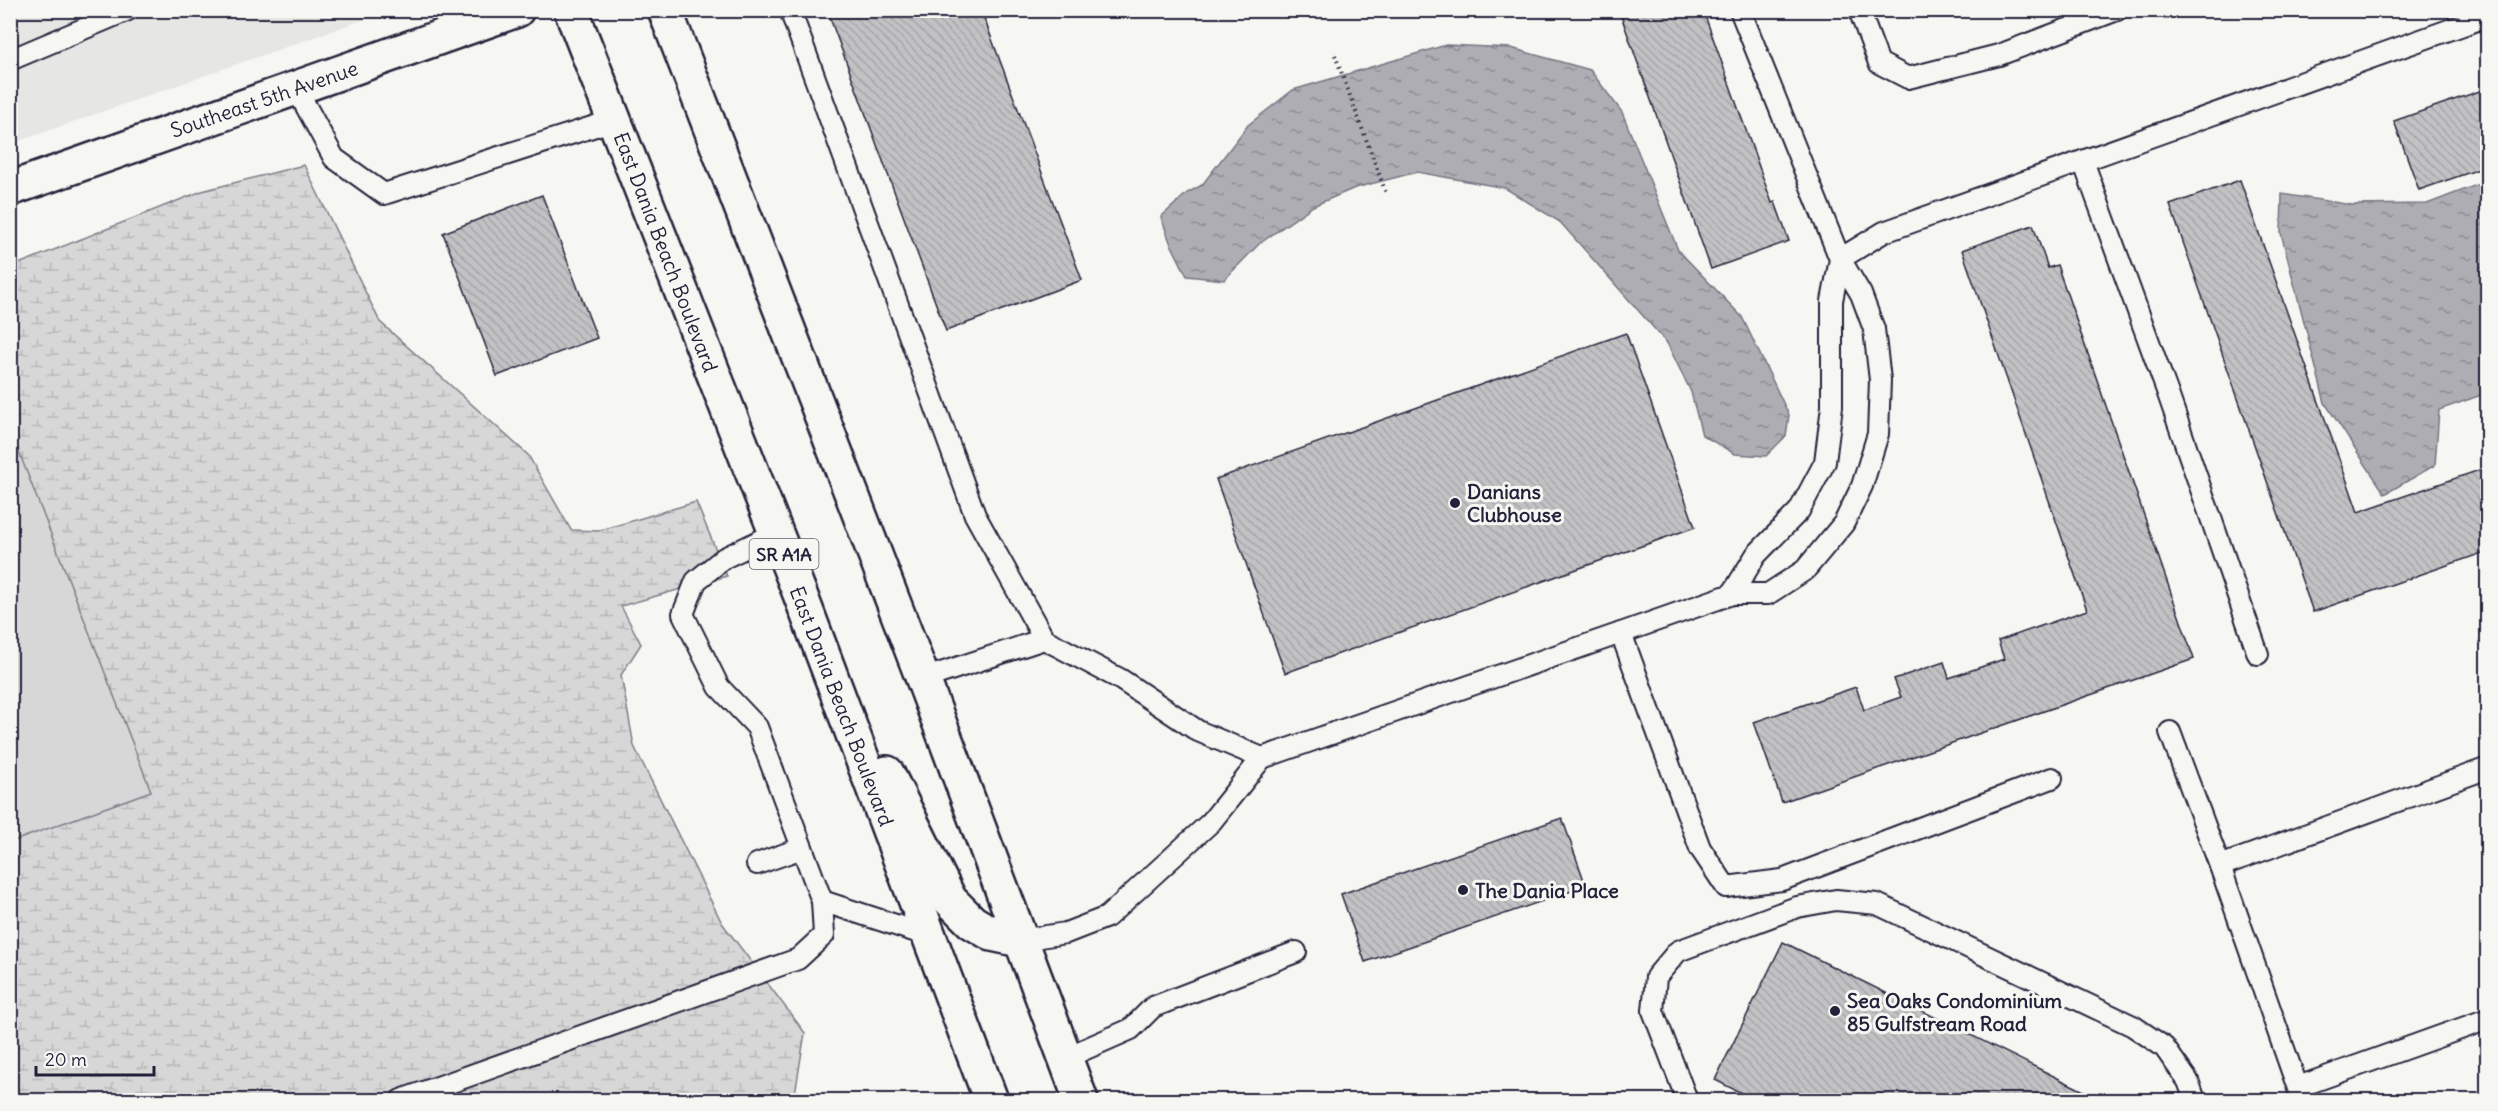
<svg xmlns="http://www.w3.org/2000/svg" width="2498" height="1111" font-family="Delius,sans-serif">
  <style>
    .built { fill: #e6e6e4 }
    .wetland { fill: url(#wetland-marsh); stroke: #7c7c89; stroke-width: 1.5 }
    .park { fill: #d7d7d7; stroke: #7c7c89; stroke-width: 1.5 }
    .water { fill: url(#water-ripples); stroke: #757583; stroke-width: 1.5 }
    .building { fill: url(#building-back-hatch); stroke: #22223b; stroke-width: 1.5 }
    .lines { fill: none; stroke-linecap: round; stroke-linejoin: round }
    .service-casing { stroke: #22223b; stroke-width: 24 }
    .tertiary-casing { stroke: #22223b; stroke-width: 38 }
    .primary-casing { stroke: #22223b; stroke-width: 38 }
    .path { stroke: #22223b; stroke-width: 4; stroke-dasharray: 1.5 4.5; stroke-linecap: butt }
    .service { stroke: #f6f6f2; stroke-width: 20 }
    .tertiary { stroke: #f6f6f2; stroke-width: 33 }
    .primary { stroke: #f6f6f2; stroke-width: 33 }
    .poi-dot { fill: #22223b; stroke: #f6f6f2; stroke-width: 2 }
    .labels { text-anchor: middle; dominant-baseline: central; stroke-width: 6; stroke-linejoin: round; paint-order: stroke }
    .shield { fill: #f6f6f2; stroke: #626272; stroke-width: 1.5 }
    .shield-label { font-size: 18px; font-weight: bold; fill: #22223b }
    .street-label { font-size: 20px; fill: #22223b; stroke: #f6f6f2 }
    .poi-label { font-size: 20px; font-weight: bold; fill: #22223b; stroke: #f6f6f2; text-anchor: start }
  </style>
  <defs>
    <pattern id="wetland-marsh" width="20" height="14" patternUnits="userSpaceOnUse" patternTransform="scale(1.5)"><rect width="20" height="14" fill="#d7d7d7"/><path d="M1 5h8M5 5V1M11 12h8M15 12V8" fill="none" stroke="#b8b8b9"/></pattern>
    <pattern id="water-ripples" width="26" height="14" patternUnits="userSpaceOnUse" patternTransform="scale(1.5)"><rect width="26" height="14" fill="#adadb3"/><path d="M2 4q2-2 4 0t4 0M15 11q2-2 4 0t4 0" fill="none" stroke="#8c8c93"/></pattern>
    <pattern id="building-back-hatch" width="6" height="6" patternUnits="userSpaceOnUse" patternTransform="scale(1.5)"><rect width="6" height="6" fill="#c2c2c4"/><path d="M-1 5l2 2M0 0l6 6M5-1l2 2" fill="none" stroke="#a6a6a9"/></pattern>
  </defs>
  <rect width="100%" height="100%" fill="#f6f6f2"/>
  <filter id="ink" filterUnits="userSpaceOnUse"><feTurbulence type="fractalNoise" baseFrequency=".0167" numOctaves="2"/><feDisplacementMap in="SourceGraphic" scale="12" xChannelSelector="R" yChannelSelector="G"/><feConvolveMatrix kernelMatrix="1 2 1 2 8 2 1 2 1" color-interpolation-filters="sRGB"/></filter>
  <g filter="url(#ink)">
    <!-- built -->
    <path class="built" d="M11,10L388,11L11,144Z"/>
    <!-- wetland -->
    <path class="wetland" d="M304,165L380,322L528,455L571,530L598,531L696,502L727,576L621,606L641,644L621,675L634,746L722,923L805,1033L794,1100H11V267L202,191Z"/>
    <!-- park -->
    <path class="park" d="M10,429L151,791L11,842H10Z"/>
    <!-- water -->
    <g class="water">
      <path d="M1446,45L1511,48L1590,70L1622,112L1678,250L1742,317L1789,415L1786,436L1766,456L1735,454L1702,435L1691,392L1667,343L1560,222L1505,188L1417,172L1355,188L1313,206L1259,244L1224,280L1187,276L1170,242L1161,217L1187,193L1202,185L1248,125L1293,90Z"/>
      <path d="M2487,181V393L2439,410L2435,465L2385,494L2325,403L2281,233L2282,194L2352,205L2427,204Z"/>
    </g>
    <!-- building -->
    <g class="building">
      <path d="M827,10H981L1082,280L946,331Z"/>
      <path d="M1619,10H1703L1772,203L1775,202L1789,241L1711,269Z"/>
      <path d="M2488,88V166L2419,190L2394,121Z"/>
      <path d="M2240,180L2358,512L2488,467V551L2313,612L2170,205Z"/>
      <path d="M542,195L597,338L497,376L443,233Z"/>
      <path d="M2033,225L2048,268L2057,265L2194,659L1782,802L1754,722L1856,687L1864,710L1901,697L1894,679L1944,662L1949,678L2004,659L1998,641L2087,610L1962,250Z"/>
      <path d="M1626,333L1695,527L1285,673L1216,479Z"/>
      <path d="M1562,818L1586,886L1365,962L1341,894Z"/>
      <path d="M1783,942L2102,1100H1755L1715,1080Z"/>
    </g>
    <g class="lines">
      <defs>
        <g id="service">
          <path d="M790,10L975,515L1044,639"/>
          <path d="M1740,10L1840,259L1861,294L1874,329L1880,380L1878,434L1862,486L1844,523L1805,570L1768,594H1732L1756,555L1799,511L1825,462L1832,406V301L1840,259L1884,232L2488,16"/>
          <path d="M1859,10L1879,63L1908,78L1999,55L2117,10"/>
          <path d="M10,60L128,10"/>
          <path d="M296,88L334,158L384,194L614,120"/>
          <path d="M2083,161L2167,391L2258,654"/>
          <path d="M1732,594L1621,633L1700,848L1726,887L1782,880L2052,778"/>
          <path d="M923,679L1044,639L1120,679L1198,731L1262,758"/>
          <path d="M2170,732L2220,866"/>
          <path d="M757,864L802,848"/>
          <path d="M822,901L929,936"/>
          <path d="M1020,940L1066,933L1107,917L1211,822L1262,758L1621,633"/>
          <path d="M1065,1058L1131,1029L1153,1007L1296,952"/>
          <path d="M2298,1087L2488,1019"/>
          <path d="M401,1100L798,959L824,935L822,901L757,727L719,687L683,614L696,581L724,558L776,533"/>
          <path d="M1687,1100L1653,1011L1656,977L1678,951L1797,907L1836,900L1877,904L2133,1026L2164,1047L2188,1081L2195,1100"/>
          <path d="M2302,1100L2220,866L2488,768"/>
        </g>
        <path id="tertiary" d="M10,189L517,10"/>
        <g id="primary">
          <path d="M571,10L800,594L991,1100"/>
          <path d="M665,10L923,679L1081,1100"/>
          <path d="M887,773L950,900L972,922L992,934L1020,940"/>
        </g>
      </defs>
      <!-- service casing -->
      <use href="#service" class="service-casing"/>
      <!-- tertiary casing -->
      <use href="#tertiary" class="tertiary-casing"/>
      <!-- primary casing -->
      <use href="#primary" class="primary-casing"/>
      <!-- path -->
      <path class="path" d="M1335,55L1386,193"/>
      <!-- service -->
      <use href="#service" class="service"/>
      <!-- tertiary -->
      <use href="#tertiary" class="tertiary"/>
      <!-- primary -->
      <use href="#primary" class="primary"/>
    </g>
  </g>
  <!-- markers -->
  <g class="poi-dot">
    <circle cx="1455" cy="503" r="6"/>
    <circle cx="1463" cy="890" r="6"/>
    <circle cx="1835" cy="1011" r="6"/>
  </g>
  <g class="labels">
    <!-- shield labels -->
    <rect class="shield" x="749.5" y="539" width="69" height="30" rx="4.5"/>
    <g class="shield-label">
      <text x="784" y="554">SR A1A</text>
    </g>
    <!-- street labels -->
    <g class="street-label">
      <text transform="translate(264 99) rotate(-19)">Southeast 5th Avenue</text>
      <text transform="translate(666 252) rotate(69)">East Dania Beach Boulevard</text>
      <text transform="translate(842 706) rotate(69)">East Dania Beach Boulevard</text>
    </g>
    <!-- poi labels -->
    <g class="poi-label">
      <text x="1467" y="491">Danians<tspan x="1467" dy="23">Clubhouse</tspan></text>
      <text x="1475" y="890">The Dania Place</text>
      <text x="1847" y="1000">Sea Oaks Condominium<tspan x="1847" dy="23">85 Gulfstream Road</tspan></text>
    </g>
  </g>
  <!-- margin -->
  <rect width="2498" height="1111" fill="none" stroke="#f6f6f2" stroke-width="36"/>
  <rect x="18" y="18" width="2462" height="1075" fill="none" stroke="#22223b" stroke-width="2" filter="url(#ink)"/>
  <!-- scale -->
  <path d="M36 1066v9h118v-9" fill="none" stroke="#22223b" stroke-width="3"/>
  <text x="45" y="1066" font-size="18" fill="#22223b" stroke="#f6f6f2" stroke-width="4.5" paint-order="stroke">20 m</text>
</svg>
